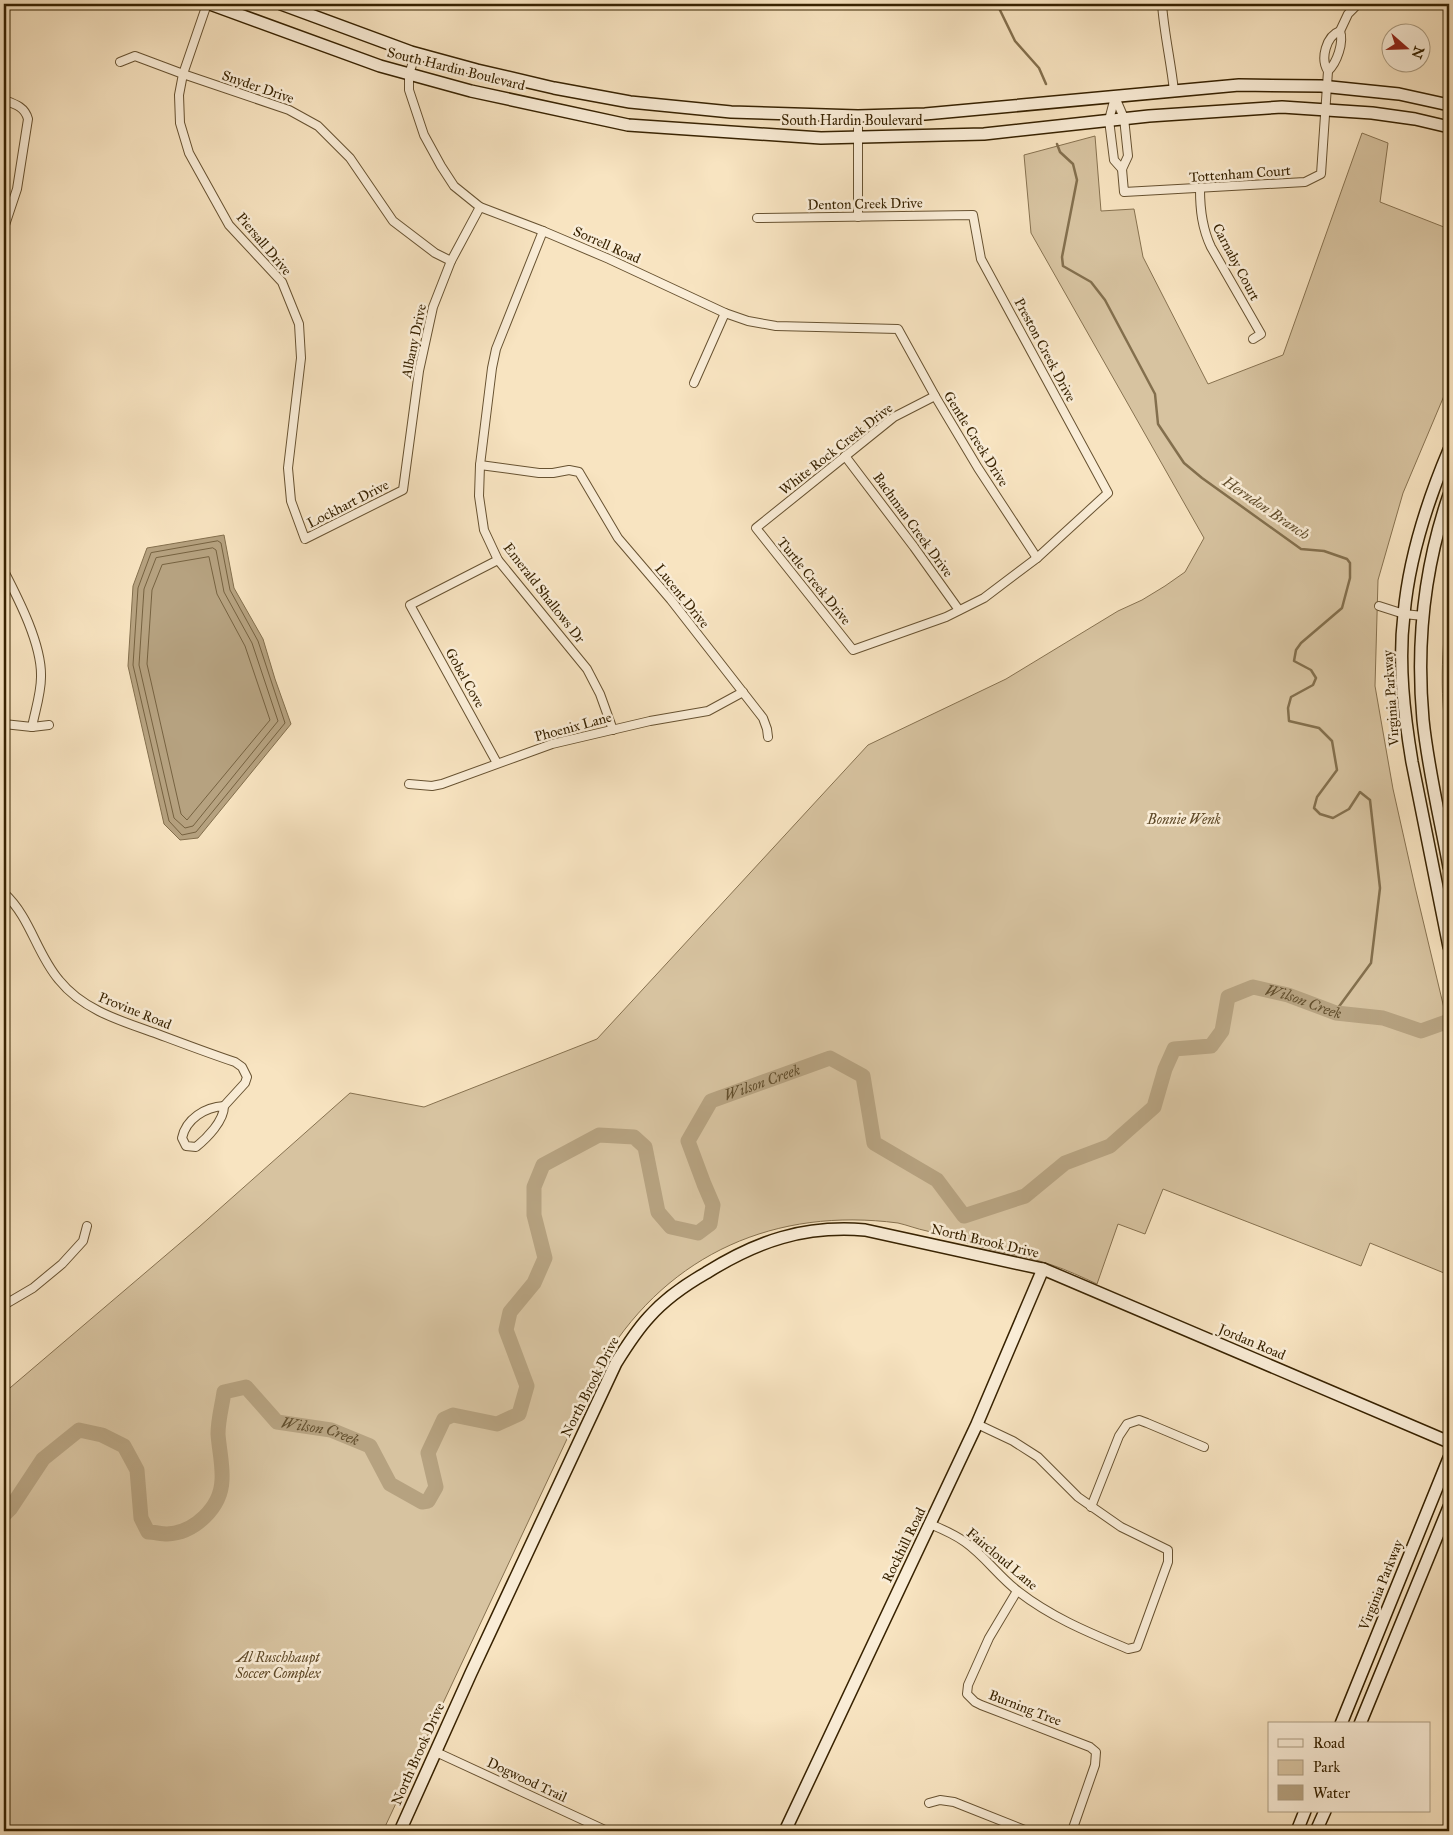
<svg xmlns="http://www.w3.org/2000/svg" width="1453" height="1835" font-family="'IM FELL Great Primer',serif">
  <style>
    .green { fill: #d7c3a0; stroke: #877250 }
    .water { fill: #b6a280; stroke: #836f4d }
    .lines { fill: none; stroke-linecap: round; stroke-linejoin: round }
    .shore { stroke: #766240; stroke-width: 1 }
    .stream { stroke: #836f4d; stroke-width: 2.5 }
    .river { stroke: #b6a280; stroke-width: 15 }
    .street-casing { stroke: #675231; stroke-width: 10 }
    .secondary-casing { stroke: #372201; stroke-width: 14 }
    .street { stroke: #faedd7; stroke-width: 8 }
    .secondary { stroke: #faedd7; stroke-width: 11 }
    .labels { text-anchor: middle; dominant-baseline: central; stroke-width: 5; stroke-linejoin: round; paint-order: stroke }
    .street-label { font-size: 14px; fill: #372201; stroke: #faedd7 }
    .park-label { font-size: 14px; font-style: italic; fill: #5f4a29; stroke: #faedd7 }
    .water-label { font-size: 15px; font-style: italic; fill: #634f2d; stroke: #faedd7 }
  </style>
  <rect width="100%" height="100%" fill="#f8e4c1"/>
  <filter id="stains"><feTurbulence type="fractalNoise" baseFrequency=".004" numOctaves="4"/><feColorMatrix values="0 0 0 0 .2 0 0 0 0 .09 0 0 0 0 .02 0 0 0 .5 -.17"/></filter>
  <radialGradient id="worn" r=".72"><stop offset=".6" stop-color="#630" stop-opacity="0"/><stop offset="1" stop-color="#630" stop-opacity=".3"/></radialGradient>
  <!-- green -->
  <g class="green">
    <path d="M1362,133L1388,143L1380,202L1449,229V384L1403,493L1378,580L1375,686L1393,789L1415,887L1449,1029V1275L1370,1243L1361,1266L1163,1189L1145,1234L1118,1224L1097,1284C1082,1277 1067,1270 1052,1265C1029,1257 1005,1253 982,1247C963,1242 945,1236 927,1231C917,1229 907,1225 898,1223C776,1207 670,1253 605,1358L383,1831H4V1393L199,1227L350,1093L424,1107L597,1039L868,745L1006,679L1118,611L1142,600L1165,586L1185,572L1204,538L1031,233L1024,155L1095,136L1101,211L1134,209L1143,257L1208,384L1283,355Z"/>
    <path d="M1449,597V752C1439,700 1441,648 1449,597Z"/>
  </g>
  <!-- water -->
  <path class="water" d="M224,535L234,588L263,639L275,679L291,724L198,838L180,840L164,824L128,666L133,586L147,548Z"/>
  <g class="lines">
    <!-- shore -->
    <g class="shore">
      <path d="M218,541L221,543L230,590L258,641L285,723L196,832L182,835L169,821L133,665L138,588L151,553Z"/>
      <path d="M213,548L216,550L224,592L252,643L278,721L193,826L185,828L174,818L139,665L144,589L156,558Z"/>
      <path d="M209,557L217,594L245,646L270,720L187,820L181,814L147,664L152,590L162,565Z"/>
    </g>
    <!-- stream -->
    <g class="stream">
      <path d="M997,4L1015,41L1039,68L1046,84"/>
      <path d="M1057,144L1060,152L1073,164L1077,180L1062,257L1063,266L1091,282L1105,300L1155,394L1158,424L1184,463L1202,478L1301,549L1324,551L1347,559L1350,563V578L1342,608L1301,643L1296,650L1294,661L1311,670L1316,678L1313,685L1291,697L1288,708L1289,721L1319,728L1332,741L1337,770L1317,797L1314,808L1320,814L1333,818L1349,809L1360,792L1370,800L1380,888L1371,963L1335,1012"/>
    </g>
    <!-- river -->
    <path class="river" id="s1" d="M4,1515L10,1509L43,1459L79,1430L102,1435L124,1446L137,1470L141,1518L148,1532C154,1532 161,1534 167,1534C194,1533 221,1508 222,1480C223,1465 219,1449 218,1434C218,1420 222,1406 224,1392L246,1387L277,1422L331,1430L370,1446L390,1484L422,1502L428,1501L436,1487L428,1453L444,1419L453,1415L497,1424L519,1414L527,1386L506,1330L510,1312L534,1283L545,1258L534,1215V1187L543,1165L599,1135L634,1137L645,1147L658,1212L671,1227L698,1233L710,1224L713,1205L704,1184L688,1141L711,1101L830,1058L863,1076L874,1143L937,1180L964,1216L1025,1196L1065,1163L1110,1146L1154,1107L1165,1069L1174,1049L1211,1046L1222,1031L1228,997L1253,987L1288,995L1336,1013L1383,1018L1421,1031L1449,1021"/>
    <defs>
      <g id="street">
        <path d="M207,4L183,74L179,95L180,123L189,153L229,225L282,282L299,324L301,358L288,468L291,501L305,539L403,490L419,371L433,307L451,261L480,207"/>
        <path d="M1162,4C1164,33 1171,62 1174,91"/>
        <path d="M416,53L409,74V90L424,135L441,166L454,186L480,207L543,231L609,259L725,313L748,321L776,326L898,329L935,396L978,468L1037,558"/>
        <path d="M120,62L135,56L183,74L289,110L318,126L350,158L393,221L435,253L451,261"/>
        <path d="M1328,71C1337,63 1344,42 1340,31"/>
        <path d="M1115,97L1124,118L1128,156L1122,169L1124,192L1305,182L1321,174L1328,71C1320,59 1326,36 1340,31L1348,14L1358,4"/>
        <path d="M1115,97L1109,120L1114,160L1122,169"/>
        <path d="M4,100C15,104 25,107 28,119L17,189L4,228"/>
        <path d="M858,116V217"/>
        <path d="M1200,189C1200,210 1202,228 1211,247L1261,334L1253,339"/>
        <path d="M757,218L973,215L981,259L1108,493L1037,558L984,598L946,617L853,650L756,528L894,417L935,396"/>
        <path d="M543,231L496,349L492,368L480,465L479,496L484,530L498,560L587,669L600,694L613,730"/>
        <path d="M694,383L725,313"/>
        <path d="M845,456L914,547L959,610"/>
        <path d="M480,465L539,473H553L569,470L579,472L618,538L671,600L763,718L767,729L768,737"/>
        <path d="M4,571C19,600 42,645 41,677C41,694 35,711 32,727"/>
        <path d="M1379,606L1404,614L1423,616"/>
        <path d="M4,724L32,727L49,725"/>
        <path d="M497,763L410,605L498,560"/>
        <path d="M409,784L432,786L442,784L552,744L650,721L708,711L743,692"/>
        <path d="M4,893C31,918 36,953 59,980C83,1010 121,1021 155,1033C182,1043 208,1053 235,1062L242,1067L247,1077L245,1083L224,1106"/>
        <path d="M224,1106C224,1121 207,1138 196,1147L186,1146L182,1138C186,1119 205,1107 224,1106Z"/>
        <path d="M4,1305L33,1288L62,1264L83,1241L87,1226"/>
        <path d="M1091,1507L1119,1436L1127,1424L1139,1420L1147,1423L1204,1447"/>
        <path d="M930,1524C942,1529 954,1534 965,1542C985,1556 999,1577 1019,1592C1050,1616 1085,1631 1121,1646L1128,1649L1137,1647L1168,1562V1550L1121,1527L1078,1497L1038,1457L1013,1441L977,1424"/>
        <path d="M1017,1591L989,1638L968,1685L967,1694L975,1702L981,1705L1090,1747L1096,1752L1095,1765L1072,1831"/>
        <path d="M436,1752L607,1831"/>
        <path d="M929,1803L940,1800L954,1802L1027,1831"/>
      </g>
      <g id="secondary">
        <path d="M210,4L380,66L471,91L628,125L821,138L984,134L1149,116L1282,107L1372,113L1415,119L1449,127"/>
        <path d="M281,4L411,52L477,70L554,88L630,102L731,112L858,116L925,114L1239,85L1321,86L1399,94L1449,105"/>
        <path d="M1449,450C1427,502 1409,558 1404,614C1398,663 1404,714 1412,762L1449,947"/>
        <path d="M1449,495C1424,568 1416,643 1423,720C1428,769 1440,818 1449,867"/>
        <path d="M1341,1724L1449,1458"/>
        <path d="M1360,1724L1449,1507"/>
        <path d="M400,1831L471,1673L616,1363C626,1347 636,1331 649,1317C665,1299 685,1285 706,1273C757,1241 804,1225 865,1230L1043,1269L1449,1442"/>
        <path d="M785,1831L977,1424L1043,1269"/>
        <path d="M1297,1831L1305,1811"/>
        <path d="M1316,1831L1325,1811"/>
      </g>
    </defs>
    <!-- street casing -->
    <use href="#street" class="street-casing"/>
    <!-- secondary casing -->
    <use href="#secondary" class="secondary-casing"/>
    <!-- street -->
    <use href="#street" class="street"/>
    <!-- secondary -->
    <use href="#secondary" class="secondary"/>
  </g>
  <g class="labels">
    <!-- street labels -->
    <g class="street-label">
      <text transform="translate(456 69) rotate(14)">South Hardin Boulevard</text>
      <text transform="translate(258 87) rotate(19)">Snyder Drive</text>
      <text x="852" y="120">South Hardin Boulevard</text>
      <text transform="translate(1240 174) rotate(-4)">Tottenham Court</text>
      <text transform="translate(865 204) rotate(-1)">Denton Creek Drive</text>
      <text transform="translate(264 244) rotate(50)">Piersall Drive</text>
      <text transform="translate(607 245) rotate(24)">Sorrell Road</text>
      <text transform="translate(1236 262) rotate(62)">Carnaby Court</text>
      <text transform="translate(414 341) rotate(-78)">Albany Drive</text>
      <text transform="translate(1045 350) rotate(62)">Preston Creek Drive</text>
      <text transform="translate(976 439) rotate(58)">Gentle Creek Drive</text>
      <text transform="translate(836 449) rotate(-38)">White Rock Creek Drive</text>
      <text transform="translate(348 504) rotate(-27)">Lockhart Drive</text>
      <text transform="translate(913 525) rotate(54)">Bachman Creek Drive</text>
      <text transform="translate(814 581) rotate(51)">Turtle Creek Drive</text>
      <text transform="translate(544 593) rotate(52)">Emerald Shallows Dr</text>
      <text transform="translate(682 596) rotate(51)">Lucent Drive</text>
      <text transform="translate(465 678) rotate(61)">Gobel Cove</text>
      <text transform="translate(1391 698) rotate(-94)">Virginia Parkway</text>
      <text transform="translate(573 727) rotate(-15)">Phoenix Lane</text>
      <text transform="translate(135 1011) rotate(22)">Provine Road</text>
      <text transform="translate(985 1241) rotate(13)">North Brook Drive</text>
      <text transform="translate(1252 1342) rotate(23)">Jordan Road</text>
      <text transform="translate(590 1387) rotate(-63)">North Brook Drive</text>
      <text transform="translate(904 1545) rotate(-64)">Rockhill Road</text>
      <text transform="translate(1002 1559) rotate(40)">Faircloud Lane</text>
      <text transform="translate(1381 1585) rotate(-68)">Virginia Parkway</text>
      <text transform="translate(1025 1708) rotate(21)">Burning Tree</text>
      <text transform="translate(418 1754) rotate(-66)">North Brook Drive</text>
      <text transform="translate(527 1780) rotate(25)">Dogwood Trail</text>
    </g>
    <!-- park labels -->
    <g class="park-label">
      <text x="1184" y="819">Bonnie Wenk</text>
      <text x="278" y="1657">Al Ruschhaupt<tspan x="278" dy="16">Soccer Complex</tspan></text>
    </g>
    <!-- water labels -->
    <g class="water-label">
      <text transform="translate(1266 508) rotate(34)">Herndon Branch</text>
      <text stroke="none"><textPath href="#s1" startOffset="2314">Wilson Creek</textPath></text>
      <text stroke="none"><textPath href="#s1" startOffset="1564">Wilson Creek</textPath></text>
      <text stroke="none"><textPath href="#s1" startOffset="559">Wilson Creek</textPath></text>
    </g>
  </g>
  <!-- margin -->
  <rect width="1453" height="1835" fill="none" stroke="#f8e4c1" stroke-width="20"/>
  <rect x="5" y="5" width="1443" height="1825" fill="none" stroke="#372201" stroke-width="2.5"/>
  <rect x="10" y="10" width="1433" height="1815" fill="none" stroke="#372201"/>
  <!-- legend -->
  <rect x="1268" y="1722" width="162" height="90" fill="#faedd7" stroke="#ac9c81"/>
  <rect x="1278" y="1739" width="25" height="8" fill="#faedd7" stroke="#ac9c81"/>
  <text x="1313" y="1748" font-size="15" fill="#372201">Road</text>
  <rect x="1278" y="1760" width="25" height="15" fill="#d7c3a0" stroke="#ac9c81"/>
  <text x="1313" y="1772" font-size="15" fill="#372201">Park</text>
  <rect x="1278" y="1785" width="25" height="15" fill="#b6a280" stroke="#ac9c81"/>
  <text x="1313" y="1798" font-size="15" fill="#372201">Water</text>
  <!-- north arrow -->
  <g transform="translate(1406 48) rotate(110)"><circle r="24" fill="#faedd7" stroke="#ac9c81"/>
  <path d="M0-4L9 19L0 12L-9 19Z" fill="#8f2418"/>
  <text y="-8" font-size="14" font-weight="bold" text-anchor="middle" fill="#372201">N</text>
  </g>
  <rect width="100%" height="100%" filter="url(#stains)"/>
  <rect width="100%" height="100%" fill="url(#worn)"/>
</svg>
